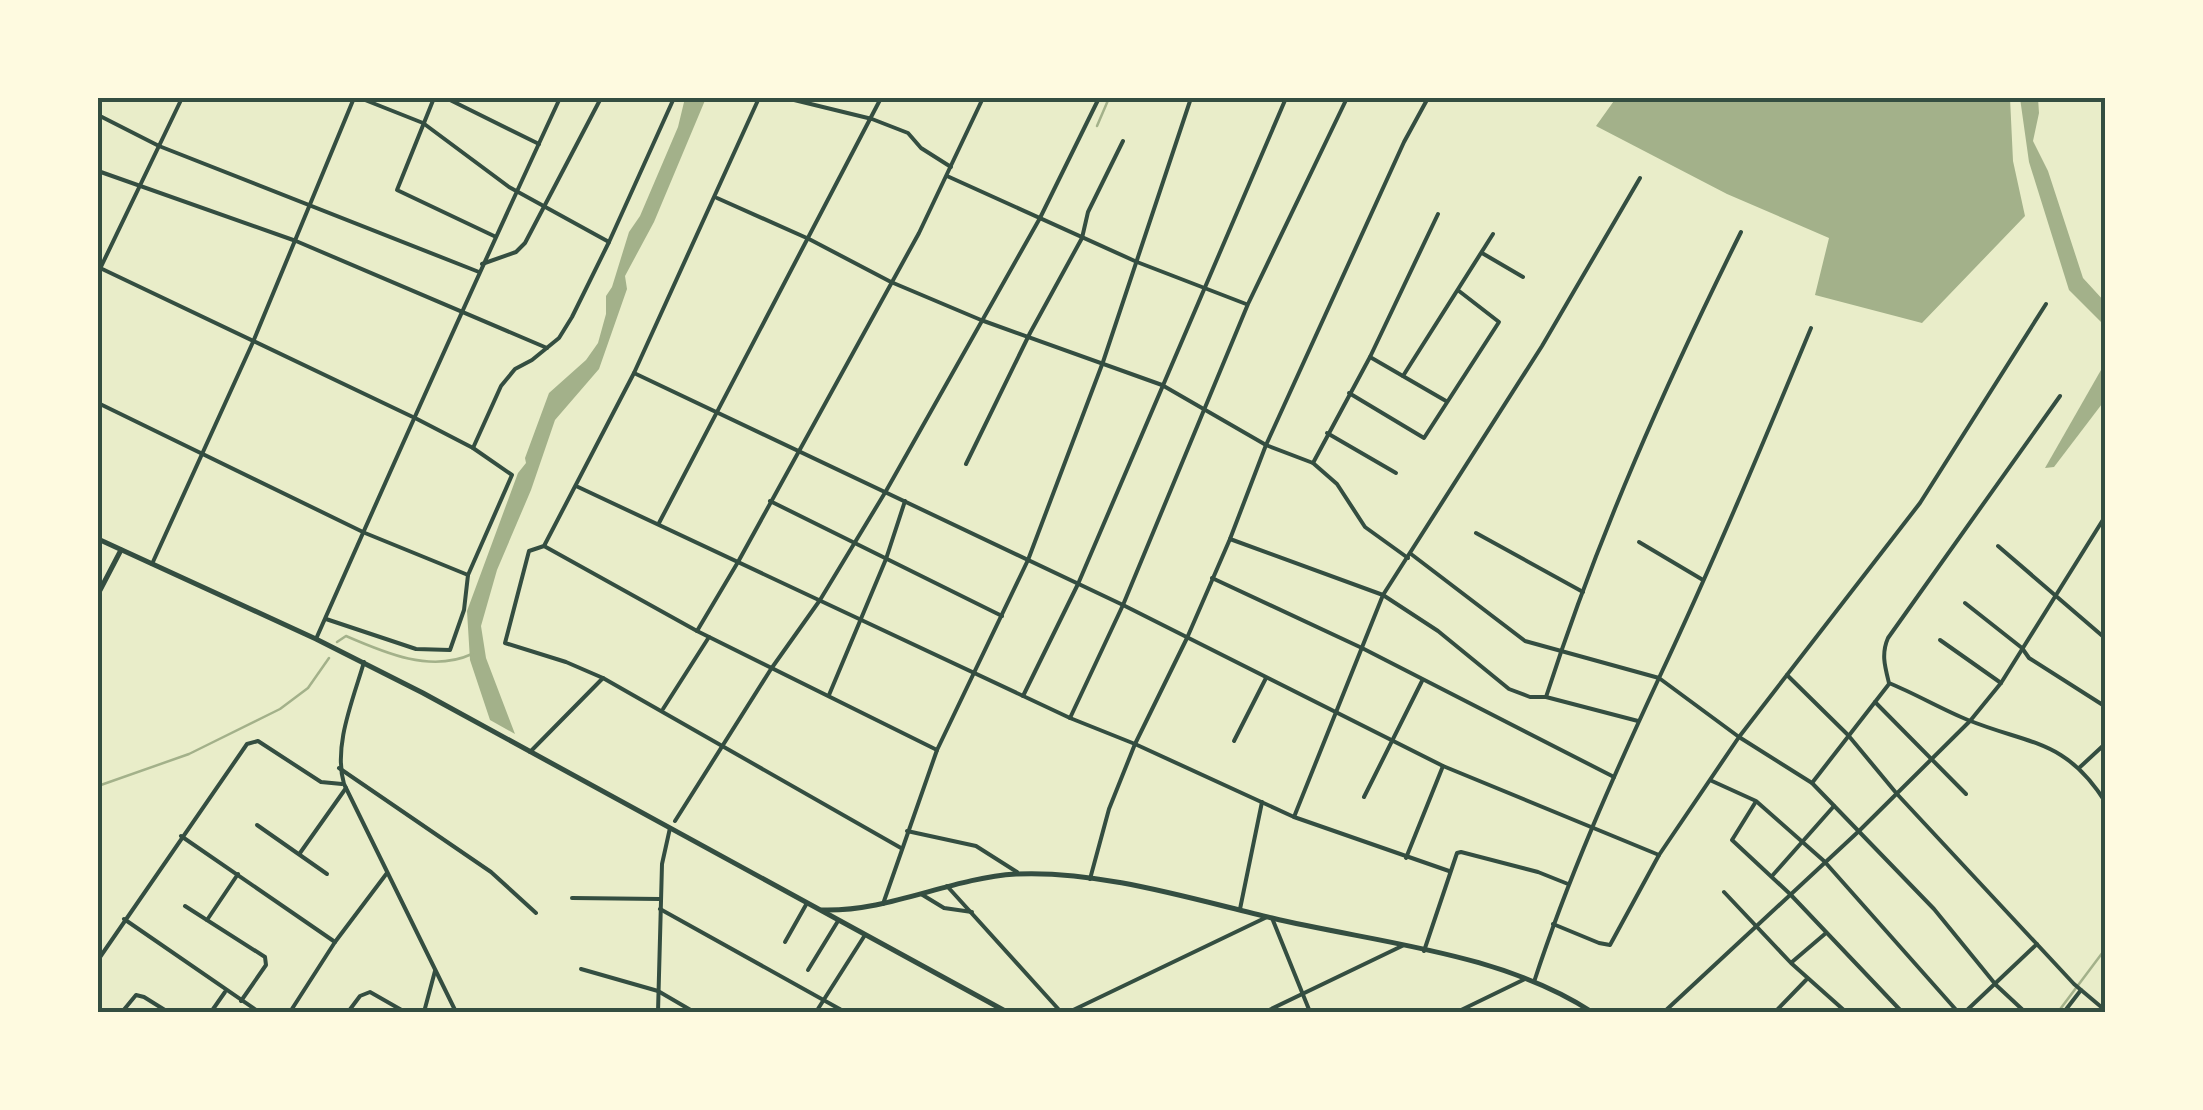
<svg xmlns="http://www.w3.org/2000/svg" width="2203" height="1110" font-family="Raleway,sans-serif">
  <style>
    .water { fill: #a3b18a }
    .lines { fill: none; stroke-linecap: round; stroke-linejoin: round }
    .stream { stroke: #a3b18a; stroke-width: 2.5 }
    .minor { stroke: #344e41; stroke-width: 4 }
    .tertiary { stroke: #344e41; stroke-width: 5 }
    .neatline { fill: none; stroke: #344e41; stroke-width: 4 }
  </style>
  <rect width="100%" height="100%" fill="#e9edc9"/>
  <!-- water -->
  <g class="water">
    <path d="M685,98H706L654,222L625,276L627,289L599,369L555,420L531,490L497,570L481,626L486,658L515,734L490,720L470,660L467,611L518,473L526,463L525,458L549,393L586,360L598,343L606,314V296L612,287L629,232L640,216L678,127Z"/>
    <path d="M1616,98H2010L2013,161L2025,216L1922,323L1815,295L1829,238L1727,194L1596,126Z"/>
    <path d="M2020,98H2038L2039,113L2033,141L2048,171L2083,278L2105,302V326L2069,290L2029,162Z"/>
    <path d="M2105,363V400L2054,467L2045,468Z"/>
  </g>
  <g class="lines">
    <!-- stream -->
    <g class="stream">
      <path d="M1097,126L1109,98"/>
      <path d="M337,642L346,636C385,653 431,673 472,654"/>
      <path d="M98,786L189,754L280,709L308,688L329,658"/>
      <path d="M2058,1012L2106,948"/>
    </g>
    <!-- minor -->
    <g class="minor">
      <path d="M360,98L423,123L509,187L609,242"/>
      <path d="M434,98L397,190L494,236"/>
      <path d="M446,98L539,144"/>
      <path d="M759,98L634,373L544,546L529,551L505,643L566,662L603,678L901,848"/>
      <path d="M786,98L872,119L908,133L921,148L951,167"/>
      <path d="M98,115L159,146L479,272"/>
      <path d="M98,171L296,241L547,348"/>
      <path d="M947,176L1137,262L1246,304"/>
      <path d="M717,198L809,239L891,282L981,320L1162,385L1266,445L1313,463L1337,484L1365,527L1408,558"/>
      <path d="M1482,253L1523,277"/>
      <path d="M482,264L516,252L525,243L601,98"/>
      <path d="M98,267L417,419L473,448L512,475L468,575L464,610L450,650L416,649L326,619"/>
      <path d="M98,273L182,98"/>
      <path d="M1370,357L1446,401"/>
      <path d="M634,373L1123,605L1443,766L1659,855"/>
      <path d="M1403,376L1493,234"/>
      <path d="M1349,393L1424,438L1499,322L1459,291"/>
      <path d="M2060,396L1888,638C1881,654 1885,667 1889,683C1916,694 1941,709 1968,720C2030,745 2066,739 2106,803"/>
      <path d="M98,403L365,533L468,575"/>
      <path d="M1327,433L1396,473"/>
      <path d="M473,448L501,386L515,369L532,360L559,338L572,317L609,242L674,98"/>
      <path d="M1313,463L1370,357L1438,214"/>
      <path d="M966,464L1030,333L1082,238L1088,212L1123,141"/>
      <path d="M576,486L1070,718L1135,744L1294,817L1449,871"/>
      <path d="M770,501L1002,616"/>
      <path d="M659,523L881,98"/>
      <path d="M1476,533L1583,592"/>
      <path d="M1230,539L1383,595L1438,631L1509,689L1530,697H1546L1638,721"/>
      <path d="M1639,542L1703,580"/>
      <path d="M544,546L697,631L937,750"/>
      <path d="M1998,546L2106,639"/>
      <path d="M1411,554L1525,641L1659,678L1739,737L1812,783L1934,909L1996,985L2025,1012"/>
      <path d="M152,564L253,342L354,98"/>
      <path d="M1212,578L1362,648L1614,777"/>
      <path d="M1965,603L2022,648L2029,658L2106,707"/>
      <path d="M697,631L738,562L919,233L983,98"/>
      <path d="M316,639C396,458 477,277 560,98"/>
      <path d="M1940,640L2001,683"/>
      <path d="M364,662C353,700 333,746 344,784L456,1012"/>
      <path d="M1787,675L1848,735L1897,794L2074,984L2106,1011"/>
      <path d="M829,695L886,559L905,501"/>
      <path d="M1023,696L1078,584L1286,98"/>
      <path d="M1546,697C1598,536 1666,383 1741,232"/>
      <path d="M1875,702L1966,794"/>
      <path d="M663,709L709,637"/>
      <path d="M1070,718L1123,605L1248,304L1347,98"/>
      <path d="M1234,741L1266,678"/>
      <path d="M530,752L603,678"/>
      <path d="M339,768L491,872L536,913"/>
      <path d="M2079,768L2106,743"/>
      <path d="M1712,781L1756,801L1824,861L1958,1012"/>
      <path d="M1812,783L1889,684"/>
      <path d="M1364,797L1422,681"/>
      <path d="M1755,803L1732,840L1790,894L1902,1012"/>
      <path d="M1294,817L1383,595L1542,346L1640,178"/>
      <path d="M675,821L771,669L820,600L886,491L1040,218L1099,98"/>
      <path d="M257,825L327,874"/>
      <path d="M907,831L976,846L1017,872"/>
      <path d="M181,836L335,942"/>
      <path d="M300,853L346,788"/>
      <path d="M1406,858L1443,766"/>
      <path d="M1772,876L1834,806"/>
      <path d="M1090,879L1109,809L1135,744L1187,638L1230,539L1266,445L1404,142L1428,98"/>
      <path d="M947,886L1061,1012"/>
      <path d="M1724,892L1791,963L1846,1012"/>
      <path d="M921,894L944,908L972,912"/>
      <path d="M572,898L660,899"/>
      <path d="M883,904L937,750L1028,560L1103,362L1191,98"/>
      <path d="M185,906L265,957L266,965L241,1001"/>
      <path d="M660,909L845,1012"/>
      <path d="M1240,909L1262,802"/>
      <path d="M1272,918L1310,1012"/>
      <path d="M124,919L259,1012"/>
      <path d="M207,920L238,874"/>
      <path d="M1553,924L1599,943L1610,945L1659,855L1739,737L1920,503L2046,304"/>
      <path d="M785,942L807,903"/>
      <path d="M1424,951L1457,853L1461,852L1538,872L1568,884"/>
      <path d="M98,960L247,744L258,741L321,782L342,784"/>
      <path d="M1792,962L1826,933"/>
      <path d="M581,969L658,991L694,1012"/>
      <path d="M808,970L838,921"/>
      <path d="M1534,982C1568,878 1613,777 1659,678C1713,563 1762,446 1811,328"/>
      <path d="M122,1012L136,995L144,997L168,1012"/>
      <path d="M211,1012L225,992"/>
      <path d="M290,1012L335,942L387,873"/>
      <path d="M348,1012L360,996L370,992L405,1012"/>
      <path d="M424,1012L435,971"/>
      <path d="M658,1012L662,864L670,828"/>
      <path d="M816,1012L865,935"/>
      <path d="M1069,1012L1267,917"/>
      <path d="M1265,1012L1402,946"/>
      <path d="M1457,1012L1525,979"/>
      <path d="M1664,1012L1859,831L1970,721L2001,683L2106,515"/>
      <path d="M1775,1012L1806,980"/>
      <path d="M1965,1012L2037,944"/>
      <path d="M2064,1012L2081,990"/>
    </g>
    <!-- tertiary -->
    <g class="tertiary">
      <path d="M98,539L316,639L423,693L1007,1012"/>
      <path d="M98,594L121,550"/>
      <path d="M822,910C889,912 950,878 1016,874C1099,870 1192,899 1272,918C1377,943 1500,952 1592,1012"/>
    </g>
  </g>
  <!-- border -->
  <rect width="2203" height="1110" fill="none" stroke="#fefae0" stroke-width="200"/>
  <rect x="100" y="100" width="2003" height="910" class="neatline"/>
</svg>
